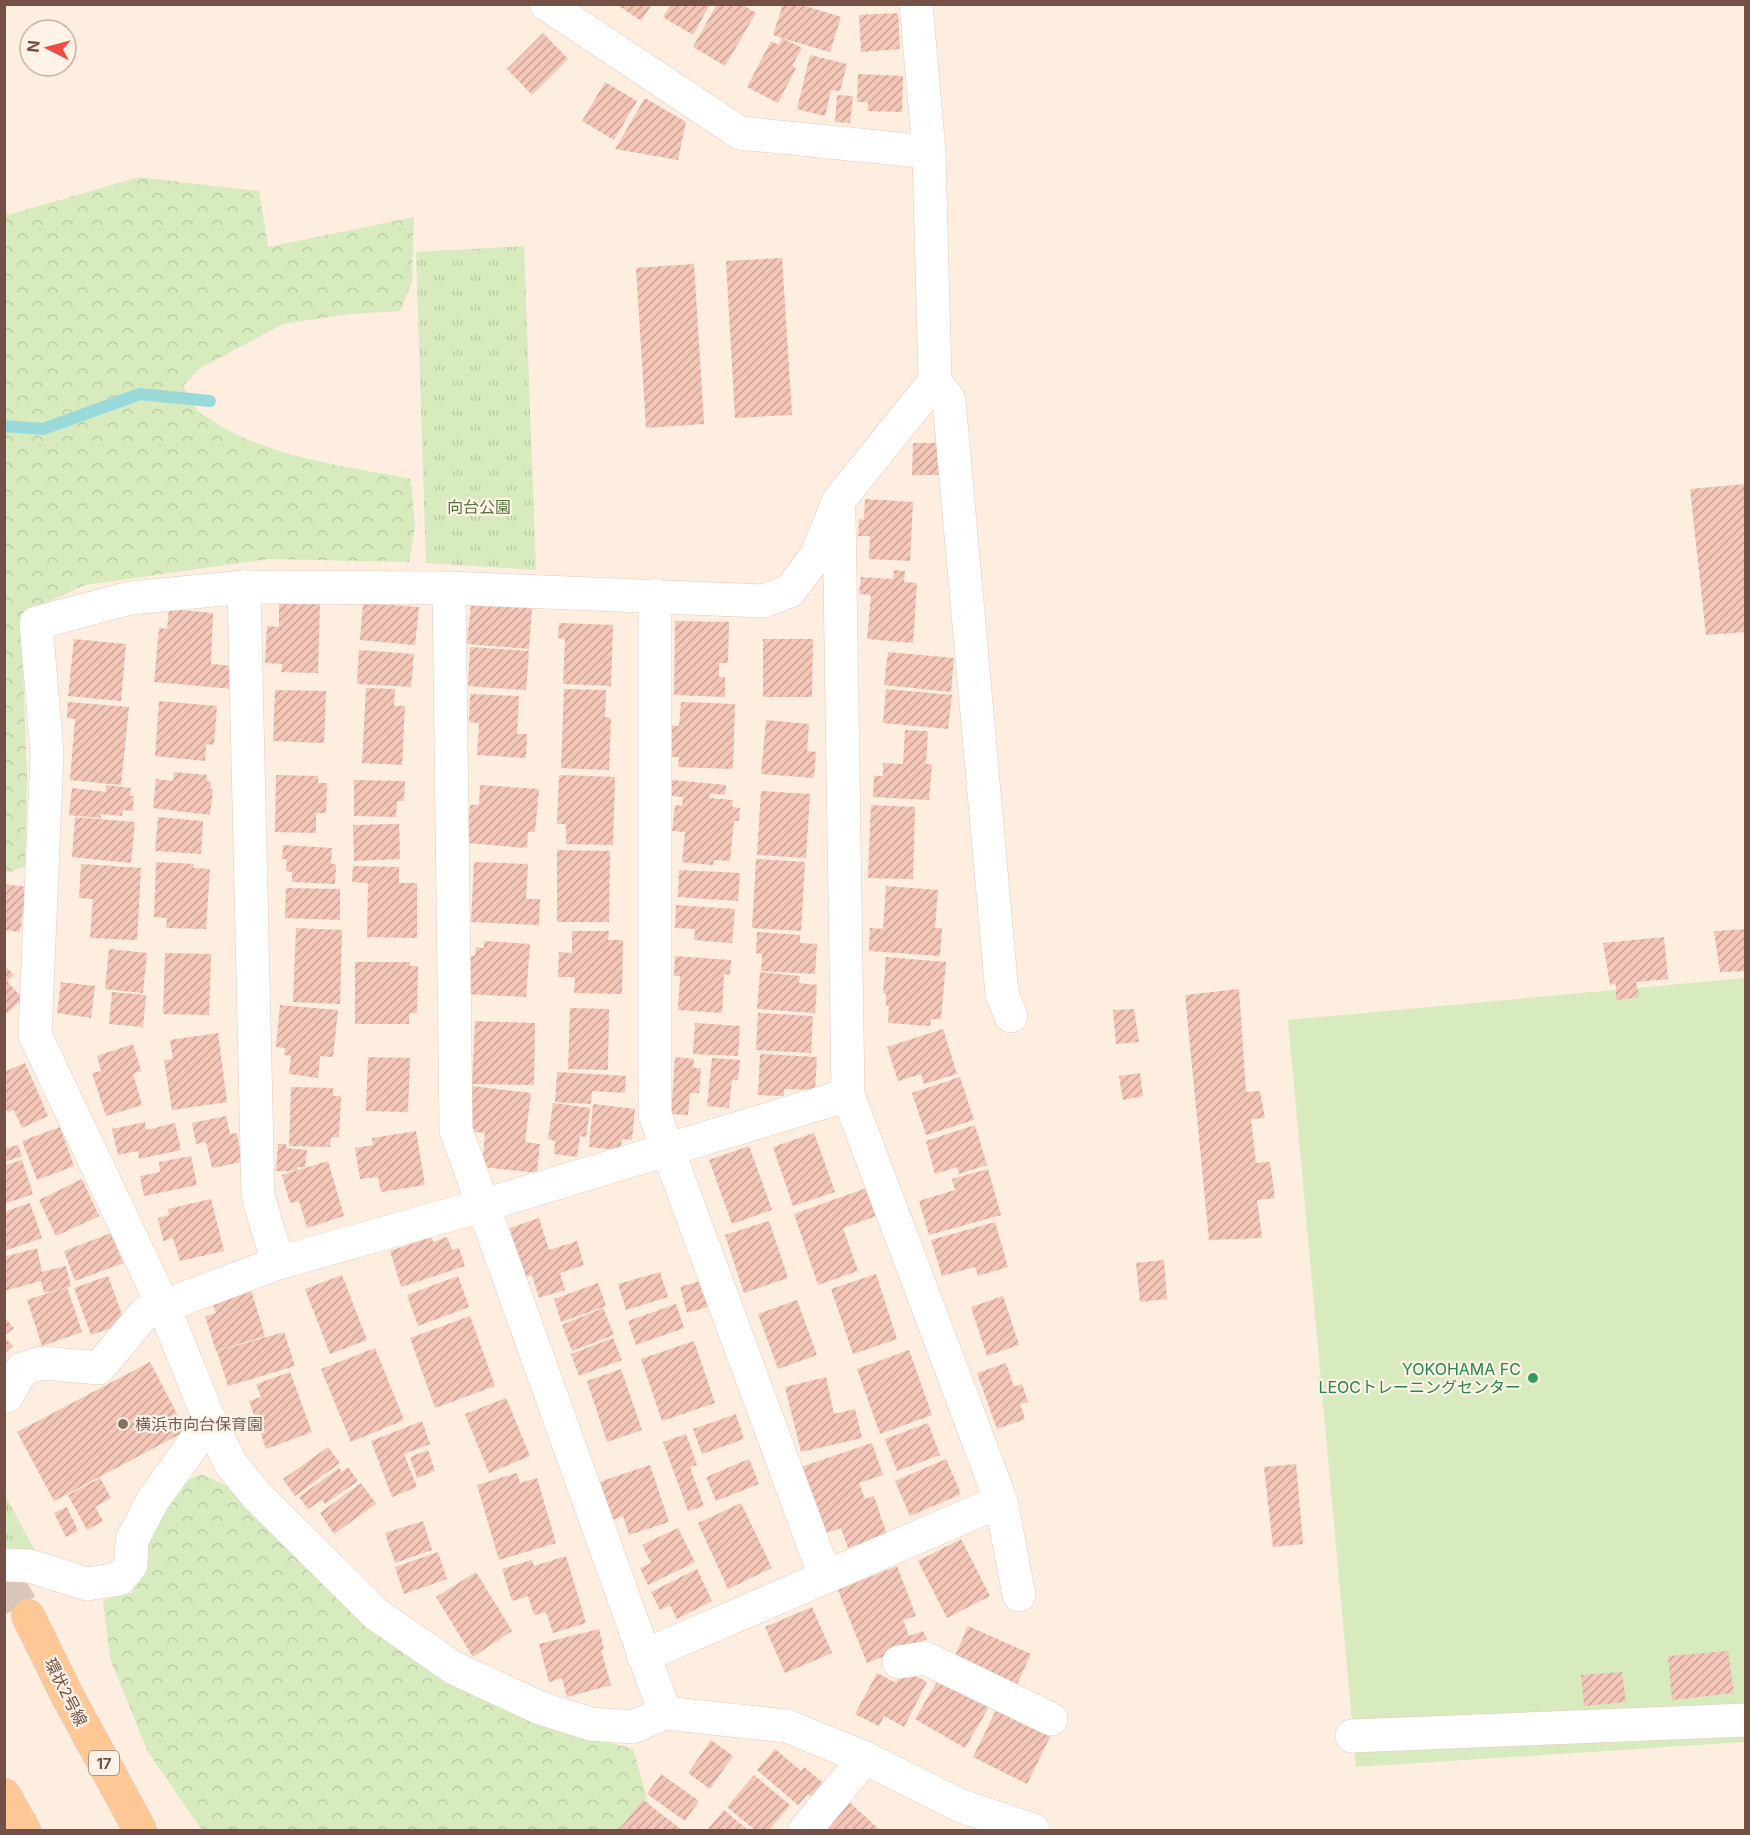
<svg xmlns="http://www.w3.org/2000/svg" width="1750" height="1835" font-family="Inter,'Noto Sans JP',sans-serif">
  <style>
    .grass { fill: url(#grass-tufts) }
    .forest { fill: url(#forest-crowns) }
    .garden { fill: #d7ebbf }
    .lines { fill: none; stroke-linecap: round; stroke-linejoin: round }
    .stream { stroke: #9ad9d9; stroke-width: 12 }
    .building { fill: url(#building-hatch) }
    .major-tunnel { stroke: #dbc6ba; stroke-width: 33; stroke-dasharray: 33 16; stroke-linecap: butt }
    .minor-casing { stroke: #e3cabf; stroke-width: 34 }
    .major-casing { stroke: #d8cecb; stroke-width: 34 }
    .minor { stroke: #fff; stroke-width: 33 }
    .major { stroke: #fec896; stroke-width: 33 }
    .leisure-dot { fill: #2e9e5b; stroke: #fff2e7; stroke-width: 2 }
    .education-dot { fill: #8d6e63; stroke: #fff2e7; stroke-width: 2 }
    .labels { text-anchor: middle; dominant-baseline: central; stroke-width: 4.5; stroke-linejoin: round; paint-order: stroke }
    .shield { fill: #fff2e7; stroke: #9e8177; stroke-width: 1.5 }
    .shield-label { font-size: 15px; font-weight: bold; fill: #755047 }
    .park-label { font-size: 16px; fill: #56753c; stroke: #fff2e7 }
    .leisure-label { font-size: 16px; fill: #27864d; stroke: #fff2e7; text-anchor: end }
    .education-label { font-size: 16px; fill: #785e54; stroke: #fff2e7; text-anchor: start }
    .street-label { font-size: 16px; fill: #755047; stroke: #fff2e7 }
  </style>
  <defs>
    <pattern id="grass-tufts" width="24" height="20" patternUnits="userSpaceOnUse" patternTransform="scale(1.5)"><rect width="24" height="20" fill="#d7ebbf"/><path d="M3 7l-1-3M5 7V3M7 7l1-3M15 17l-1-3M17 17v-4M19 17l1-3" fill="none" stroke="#bccba6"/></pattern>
    <pattern id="forest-crowns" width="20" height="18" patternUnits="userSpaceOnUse" patternTransform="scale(1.5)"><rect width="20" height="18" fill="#d7ebbf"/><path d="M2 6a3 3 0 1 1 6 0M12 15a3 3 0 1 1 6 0" fill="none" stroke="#bccba6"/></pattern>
    <pattern id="building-hatch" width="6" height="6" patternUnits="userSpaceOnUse" patternTransform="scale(1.5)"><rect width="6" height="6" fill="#f3c6b7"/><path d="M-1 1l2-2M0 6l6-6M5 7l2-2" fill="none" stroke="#c9a397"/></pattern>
  </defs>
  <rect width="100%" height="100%" fill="#fdeee0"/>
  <!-- grass -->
  <g class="grass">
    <path d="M524,246L536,570L426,563L416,252Z"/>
    <path d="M4,1493L54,1586L5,1568Z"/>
  </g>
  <!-- forest -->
  <g class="forest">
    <path d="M139,177L259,191L268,247L414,217L412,282L400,311L350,314L283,324L199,369L183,386C188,394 193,407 201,413C260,457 341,465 411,479L415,527L409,562L269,559L85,585L48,602L21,619L27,774L25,866L5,874L4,205L8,215Z"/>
    <path d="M201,1474L240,1492L535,1721L633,1749L656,1830H202L148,1752L110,1659L103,1600L132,1593L142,1568L143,1538L178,1485Z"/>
  </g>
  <!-- garden -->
  <path class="garden" d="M1745,978V1742L1356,1767L1288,1020Z"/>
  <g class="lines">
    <!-- stream -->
    <path class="stream" d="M4,426L43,429L140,394L210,401"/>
  </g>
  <!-- building -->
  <g class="building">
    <path d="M616,4H652L641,21Z"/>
    <path d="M671,4H710L693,35L663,17Z"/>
    <path d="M717,4H741L756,13L725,66L693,47Z"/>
    <path d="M783,4H799L841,17L830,52L782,38L802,48L792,66L796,68L778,103L747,87L771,41L779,45L782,38L773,35Z"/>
    <path d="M898,13L900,49L861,52L859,15Z"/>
    <path d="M543,33L568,59L532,95L507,69Z"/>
    <path d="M810,55L847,64L840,91L831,90L825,116L797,109Z"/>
    <path d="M858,74L903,76L902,112L868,111V102H857Z"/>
    <path d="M605,82L637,101L614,140L582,121Z"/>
    <path d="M837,95L853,96L850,123L835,122Z"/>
    <path d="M645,98L686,122L678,160L615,149Z"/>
    <path d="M782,258L792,415L735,418L726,261Z"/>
    <path d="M694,264L704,424L646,428L636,268Z"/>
    <path d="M913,443H940V475H912Z"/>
    <path d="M1746,484V632L1706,635L1690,489Z"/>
    <path d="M865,499L913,502L910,561L869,559L870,536H858L859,519L864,520Z"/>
    <path d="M894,570L905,571L904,582L917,583L913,643L867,639L871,595L859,594L861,577L893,579Z"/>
    <path d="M279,601L320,603L318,673L281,672L282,664L265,663L267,626L279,627Z"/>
    <path d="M363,603L419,607L415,645L360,640Z"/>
    <path d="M471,603L532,608L529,649L467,644Z"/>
    <path d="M169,609L213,613L211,664L234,666L232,689L154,682L159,628L167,629Z"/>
    <path d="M675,621L729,622L728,663H719V677H725V697L674,695Z"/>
    <path d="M559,623L613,625L611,686L563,684L565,639L558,638Z"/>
    <path d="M74,639L126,644L121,701L68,696Z"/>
    <path d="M763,639H813L812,697H763Z"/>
    <path d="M470,647L529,651L526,690L468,686Z"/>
    <path d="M359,650L414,654L411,687L357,684Z"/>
    <path d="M888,652L954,658L951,692L884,685Z"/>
    <path d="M366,688L395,689L394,706H405L402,765L362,763Z"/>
    <path d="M564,689L606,690L605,717L611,718L609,770L561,768Z"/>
    <path d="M886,689L952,695L948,729L883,723Z"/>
    <path d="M275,690L326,691L324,743L273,741Z"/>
    <path d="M470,694L519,696L517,734H527L526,758L477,755L479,723L469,722Z"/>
    <path d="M159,701L217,706L214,745L206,744L205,761L155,756Z"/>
    <path d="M68,702L129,707L121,785L70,780L75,719L67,718Z"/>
    <path d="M681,702L735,704L733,769L678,767L679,757H663L664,725L679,726Z"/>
    <path d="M766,720L809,724L807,751L816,752L814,778L761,774Z"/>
    <path d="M905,730L928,731L926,764H932L929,800L873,797L874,776H883V763L903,764Z"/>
    <path d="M174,772L207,775V781L211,782L210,789H213L210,815L153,808L156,779L173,781Z"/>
    <path d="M276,775L318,776V783H327L326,813H316V833L275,832Z"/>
    <path d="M559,775L615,777L613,845L566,844V824H557Z"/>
    <path d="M354,780L405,781L404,801H397L396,817L354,816Z"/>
    <path d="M672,780L726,785L725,795L710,793L709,798L733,800L732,807L740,808L739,821H734L730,861L714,860L713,865L682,862L685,832L672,831L675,805L682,806L683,797L670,796Z"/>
    <path d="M106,785L131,788L130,796H134L133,811L123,810L122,816L101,814V818L69,815L72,788L106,792Z"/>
    <path d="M480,785L539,789L535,832H528L527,848L467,843L470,805H479Z"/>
    <path d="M761,791L810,794L806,858L757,855Z"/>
    <path d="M871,805L915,807L913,879L868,878Z"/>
    <path d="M75,817L135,822L131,863L72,857Z"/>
    <path d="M158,817L203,821L201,854L155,851Z"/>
    <path d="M399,824L400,859L354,861L353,825Z"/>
    <path d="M283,845L332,848L331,864H336L335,884L292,882V872L286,871L287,859H282Z"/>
    <path d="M557,850L610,851L609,922H557Z"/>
    <path d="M756,859L805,862L801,931L752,928Z"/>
    <path d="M156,862L194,864L193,868L210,869L206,929L166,928L167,918L154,917Z"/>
    <path d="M474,862L528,864L526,899H540L539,925L471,922Z"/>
    <path d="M81,864L141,868L137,940L90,938L93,899L79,898Z"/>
    <path d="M353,866L399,867V883H417V938L367,937L368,883L352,882Z"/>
    <path d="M679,870L740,873L738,901L678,897Z"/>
    <path d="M4,884L26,887L20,932L4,930Z"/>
    <path d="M886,886L938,890L935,928H942L940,956L869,951L870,928L883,929Z"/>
    <path d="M286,888L340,889V920L285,918Z"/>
    <path d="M676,905L735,909L732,943L694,940L695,929L675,928Z"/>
    <path d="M296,928L342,930L340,1004L293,1002Z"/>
    <path d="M1746,929V971L1720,972L1714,931Z"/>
    <path d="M572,931H609L608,940H623L622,994L574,993L575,977H558L559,952L572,953Z"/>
    <path d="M757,932L800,935V943L817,944L815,974L761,971L762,954L756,953Z"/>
    <path d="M1664,937L1668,979L1636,982L1639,997L1616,1000V983L1610,985L1603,943Z"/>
    <path d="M484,941L530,944L526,997L466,994L469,956H475L476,947L484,948Z"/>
    <path d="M109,949L147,953L143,993L105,989Z"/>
    <path d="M165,953L211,954L209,1015L163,1014Z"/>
    <path d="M675,956L731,960L730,975L724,974L722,1013L678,1010L680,976H674Z"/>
    <path d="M886,957L946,962L941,1019H931L930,1026L888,1023L889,1006H886V993H883Z"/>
    <path d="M355,962H410V966H418L417,1013H409V1024H355Z"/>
    <path d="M4,965L14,975L7,981L23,999L4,1016Z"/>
    <path d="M760,972L800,976L799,983L817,985L815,1013L757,1009Z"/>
    <path d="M61,982L95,986L91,1018L57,1013Z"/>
    <path d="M1239,989L1246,1092L1260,1091L1265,1118L1251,1119L1256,1163L1270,1162L1275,1198L1257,1200L1262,1238L1209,1240L1185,995Z"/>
    <path d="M112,992L146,995L143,1027L109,1024Z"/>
    <path d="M280,1005L338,1010L333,1057L320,1056L318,1078L289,1074L291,1056L284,1055L285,1048L276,1047Z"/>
    <path d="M570,1008L609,1009L608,1070L568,1069Z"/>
    <path d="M1134,1009L1139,1042L1116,1044L1113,1010Z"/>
    <path d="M758,1013L813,1016L811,1053L756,1050Z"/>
    <path d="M475,1021L535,1023L534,1085L472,1084Z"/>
    <path d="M695,1023L740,1026L738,1056L693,1054Z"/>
    <path d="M943,1029L957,1074L924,1084L921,1074L898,1081L887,1047Z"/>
    <path d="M218,1033L227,1102L172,1110L164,1060L173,1059L170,1040Z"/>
    <path d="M133,1044L141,1071L133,1074L142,1105L106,1116L92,1073L101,1071L97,1056Z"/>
    <path d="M760,1054L817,1057L815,1090L784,1089V1096L758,1095Z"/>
    <path d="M368,1057L410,1058L408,1112L366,1111Z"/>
    <path d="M675,1057L694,1059L693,1068H701L699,1093H690L688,1115L671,1114Z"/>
    <path d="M712,1058L740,1060L738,1080H732L729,1108L707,1106Z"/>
    <path d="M25,1063L48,1116L22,1128L14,1110L8,1112L4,1105V1072Z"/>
    <path d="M557,1072L626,1076L625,1093L592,1091L591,1104L555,1102Z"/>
    <path d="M1140,1073L1143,1096L1123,1100L1119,1076Z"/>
    <path d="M960,1077L974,1120L926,1135L912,1093Z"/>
    <path d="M472,1086L531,1093L525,1142L540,1144L537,1173L482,1167L485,1133L467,1131Z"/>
    <path d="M291,1087L333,1088V1096H341L339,1137L331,1138L330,1147L289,1146Z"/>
    <path d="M553,1103L590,1108L586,1137L580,1136L577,1157L554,1154L555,1141L548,1139Z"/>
    <path d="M593,1104L635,1109L632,1140L622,1139L620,1150L589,1147Z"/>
    <path d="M226,1116L230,1134L237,1133L242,1162L212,1168L206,1142L196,1144L192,1123Z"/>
    <path d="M145,1122L146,1130L175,1123L181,1150L139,1159L138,1151L118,1155L112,1129Z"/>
    <path d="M975,1125L987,1165L959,1174L957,1167L935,1174L926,1141Z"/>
    <path d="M60,1127L74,1166L37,1180L22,1141Z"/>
    <path d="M416,1131L425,1185L381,1192L378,1177L360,1179L355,1148L373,1145L372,1138Z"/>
    <path d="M814,1133L835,1192L793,1206L773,1147Z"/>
    <path d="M4,1142L7,1148L18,1145L22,1156L4,1162Z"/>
    <path d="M278,1144H286V1148L307,1150L305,1167H297V1170L289,1171H276Z"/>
    <path d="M749,1146L772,1210L732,1224L709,1160Z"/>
    <path d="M191,1156L197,1185L144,1196L140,1176L160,1172L159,1162Z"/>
    <path d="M22,1160L33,1194L4,1204V1166Z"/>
    <path d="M328,1161L344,1216L307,1228L299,1201L290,1203L282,1175Z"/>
    <path d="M988,1169L1001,1215L929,1235L919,1201L955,1190L952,1179Z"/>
    <path d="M82,1179L99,1216L56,1236L39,1200Z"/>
    <path d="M872,1186L882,1214L843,1228L858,1271L818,1285L794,1214Z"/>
    <path d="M211,1199L224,1251L180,1261L173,1238L163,1241L158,1218L169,1215L168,1209Z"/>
    <path d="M30,1203L42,1238L4,1251V1212Z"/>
    <path d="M539,1218L549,1250L577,1241L584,1265L560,1273L565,1290L539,1298L532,1275L522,1278L507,1229Z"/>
    <path d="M769,1221L788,1278L744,1293L725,1235Z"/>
    <path d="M995,1222L1008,1267L978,1276L975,1267L942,1276L931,1240Z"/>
    <path d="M111,1233L123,1263L75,1281L64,1251Z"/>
    <path d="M432,1237L433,1242L447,1237L452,1250L459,1248L465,1266L401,1287L390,1251Z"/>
    <path d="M37,1248L42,1272L66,1266L71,1286L44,1293L41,1281L4,1291V1257Z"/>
    <path d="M1164,1260L1167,1299L1140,1302L1136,1263Z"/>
    <path d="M660,1272L668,1297L626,1310L618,1284Z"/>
    <path d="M876,1274L897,1339L853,1354L831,1289Z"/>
    <path d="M342,1275L367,1340L330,1354L305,1289Z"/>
    <path d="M108,1276L125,1323L91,1335L74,1288Z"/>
    <path d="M458,1276L469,1307L418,1326L407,1295Z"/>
    <path d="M704,1280L711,1306L687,1313L680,1287Z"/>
    <path d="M598,1283L606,1306L561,1322L554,1299Z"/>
    <path d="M67,1287L82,1332L42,1346L27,1300Z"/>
    <path d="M251,1290L265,1336L216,1351L205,1316L216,1313L212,1301Z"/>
    <path d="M1003,1296L1019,1345L987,1356L971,1307Z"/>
    <path d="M797,1300L817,1355L778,1369L758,1314Z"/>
    <path d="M676,1304L684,1328L636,1345L628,1321Z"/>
    <path d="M603,1308L614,1335L572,1351L562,1325Z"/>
    <path d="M470,1316L495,1386L435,1408L410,1338Z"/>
    <path d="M4,1317L14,1328L4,1336Z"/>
    <path d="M284,1332L295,1366L228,1386L217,1351Z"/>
    <path d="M4,1337L13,1346L4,1354Z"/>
    <path d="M613,1338L622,1360L579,1376L571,1354Z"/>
    <path d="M694,1341L715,1403L662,1421L641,1359Z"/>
    <path d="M375,1348L404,1420L351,1442L321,1369Z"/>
    <path d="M909,1350L932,1415L880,1434L857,1369Z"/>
    <path d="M150,1362L186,1431L54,1501L17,1432Z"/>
    <path d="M1006,1363L1014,1387L1022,1384L1028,1402L1020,1404L1025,1419L997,1429L977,1373Z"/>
    <path d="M621,1369L642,1430L607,1442L587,1381Z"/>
    <path d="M290,1372L312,1432L266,1449L249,1401L261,1397L256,1384Z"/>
    <path d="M826,1377L834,1414L855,1409L862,1438L801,1452L785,1387Z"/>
    <path d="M506,1398L530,1456L489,1473L465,1414Z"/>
    <path d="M736,1414L744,1439L702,1454L693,1429Z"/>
    <path d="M422,1421L430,1444L404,1454L417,1487L392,1497L371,1441Z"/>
    <path d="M928,1423L940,1455L897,1471L885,1439Z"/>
    <path d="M686,1434L697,1465L690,1467L704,1506L688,1511L663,1442Z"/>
    <path d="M872,1443L883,1475L859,1483L865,1499L874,1496L887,1535L848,1548L841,1528L824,1534L801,1467Z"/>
    <path d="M328,1447L340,1463L295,1496L283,1479Z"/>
    <path d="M428,1450L435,1471L417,1478L410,1457Z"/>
    <path d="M749,1459L759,1484L716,1501L706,1477Z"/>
    <path d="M946,1459L961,1494L910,1516L895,1481Z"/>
    <path d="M1296,1464L1303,1544L1273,1547L1264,1467Z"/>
    <path d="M650,1465L669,1522L629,1535L623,1516L612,1520L599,1482Z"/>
    <path d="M348,1467L358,1481L325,1504L322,1500L308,1509L299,1497L339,1468L342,1472Z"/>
    <path d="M517,1473L520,1483L537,1478L556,1543L499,1560L477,1485Z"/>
    <path d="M100,1478L111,1498L95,1507L103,1521L87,1530L68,1495Z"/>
    <path d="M361,1483L376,1504L334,1534L320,1513Z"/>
    <path d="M741,1503L772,1568L728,1589L698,1523Z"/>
    <path d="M67,1507L78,1531L66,1537L54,1513Z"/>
    <path d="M423,1521L432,1550L395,1563L385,1533Z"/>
    <path d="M678,1528L695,1562L648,1585L640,1568L651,1563L642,1545Z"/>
    <path d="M961,1539L990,1596L947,1618L918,1561Z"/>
    <path d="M438,1552L447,1579L404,1594L395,1567Z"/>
    <path d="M566,1556L586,1623L553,1633L546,1612L534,1615L528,1596L512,1601L502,1569L532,1560L534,1566Z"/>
    <path d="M897,1566L916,1616L903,1620L909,1636L923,1631L927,1639L867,1663L838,1590Z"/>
    <path d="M697,1569L712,1601L677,1619L670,1605L660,1610L651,1592Z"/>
    <path d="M476,1572L512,1631L473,1657L436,1597Z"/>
    <path d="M812,1607L832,1653L785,1673L765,1627Z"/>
    <path d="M968,1626L1031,1654L1016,1686L954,1658Z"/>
    <path d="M599,1629L604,1649L601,1650L611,1685L567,1697L562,1678L549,1682L539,1644Z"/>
    <path d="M1728,1651L1734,1693L1672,1700L1668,1656Z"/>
    <path d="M903,1669L927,1682L904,1727L884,1716L879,1726L855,1714L877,1673L896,1683Z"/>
    <path d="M1622,1672L1626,1702L1584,1706L1581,1675Z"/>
    <path d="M942,1673L992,1702L965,1748L915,1719Z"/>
    <path d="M997,1708L1051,1735L1027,1784L973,1757Z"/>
    <path d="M711,1740L733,1756L710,1789L688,1773Z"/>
    <path d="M775,1749L801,1771L804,1767L823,1783L812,1798L808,1794L798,1805L757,1770Z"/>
    <path d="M661,1774L699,1801L685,1821L647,1794Z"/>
    <path d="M754,1775L790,1805L769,1830H755L727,1807Z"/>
    <path d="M846,1799L880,1830H817Z"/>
    <path d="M643,1800L682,1830H619Z"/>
    <path d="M724,1810L748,1830H707Z"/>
  </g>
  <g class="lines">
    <!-- major-tunnel -->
    <path class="major-tunnel" d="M4,1577L28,1616"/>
    <defs>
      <g id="minor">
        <path d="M546,4L740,133L929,152"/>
        <path d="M916,4L929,152L935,381L949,400L1002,994L1011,1016"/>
        <path d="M839,513L848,1095L1001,1501L1019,1595"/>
        <path d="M244,587L258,1196L278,1263"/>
        <path d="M449,588L456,1130L665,1713L787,1726L865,1758L961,1806L1033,1830"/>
        <path d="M655,595V1115L825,1576"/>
        <path d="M7,1396L22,1369L42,1363L99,1368L145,1313L278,1263L481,1206L848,1095"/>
        <path d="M4,1565L30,1566L87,1584L119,1579L131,1565L132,1540L153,1500L210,1421"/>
        <path d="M643,1656L1001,1501"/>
        <path d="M899,1662L925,1658L1051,1719"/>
        <path d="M665,1713L633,1727L591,1724L540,1708L454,1668L376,1614L257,1496L231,1464L210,1421L163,1305L35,1035L47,753L36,623L130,598L244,587L449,588L763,601L790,591L816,556L839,500L935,381"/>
        <path d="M1352,1736L1746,1720"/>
        <path d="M805,1830L865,1758"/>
      </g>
      <g id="major">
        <path d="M28,1616L67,1695L140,1830"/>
        <path d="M4,1795L24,1830"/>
      </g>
    </defs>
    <!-- minor casing -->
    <use href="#minor" class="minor-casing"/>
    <!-- major casing -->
    <use href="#major" class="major-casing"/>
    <!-- minor -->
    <use href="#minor" class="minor"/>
    <!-- major -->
    <use href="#major" class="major"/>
  </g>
  <!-- markers -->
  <circle class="leisure-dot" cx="1533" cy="1378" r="6"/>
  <circle class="education-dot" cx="123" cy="1424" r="6"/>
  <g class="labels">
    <!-- shield labels -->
    <rect class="shield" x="89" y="1751" width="30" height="24" rx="4.5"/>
    <g class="shield-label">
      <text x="104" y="1763">17</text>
    </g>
    <!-- park labels -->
    <g class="park-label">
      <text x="479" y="507">向台公園</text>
    </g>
    <!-- leisure labels -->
    <g class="leisure-label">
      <text x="1521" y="1369">YOKOHAMA FC<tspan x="1521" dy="18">LEOCトレーニングセンター</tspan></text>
    </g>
    <!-- education labels -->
    <g class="education-label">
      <text x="135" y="1424">横浜市向台保育園</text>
    </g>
    <!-- street labels -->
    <g class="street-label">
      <text transform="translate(66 1692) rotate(63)">環状2号線</text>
    </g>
  </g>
  <!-- border -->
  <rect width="1750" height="1835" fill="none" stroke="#755047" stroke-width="12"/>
  <!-- north arrow -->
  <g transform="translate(48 48) rotate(276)"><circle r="28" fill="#fff2e7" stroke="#c8b1a7" stroke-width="1.5"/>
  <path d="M0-4.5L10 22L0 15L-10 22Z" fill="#ec4d41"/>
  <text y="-9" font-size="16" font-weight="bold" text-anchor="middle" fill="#755047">N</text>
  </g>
</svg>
